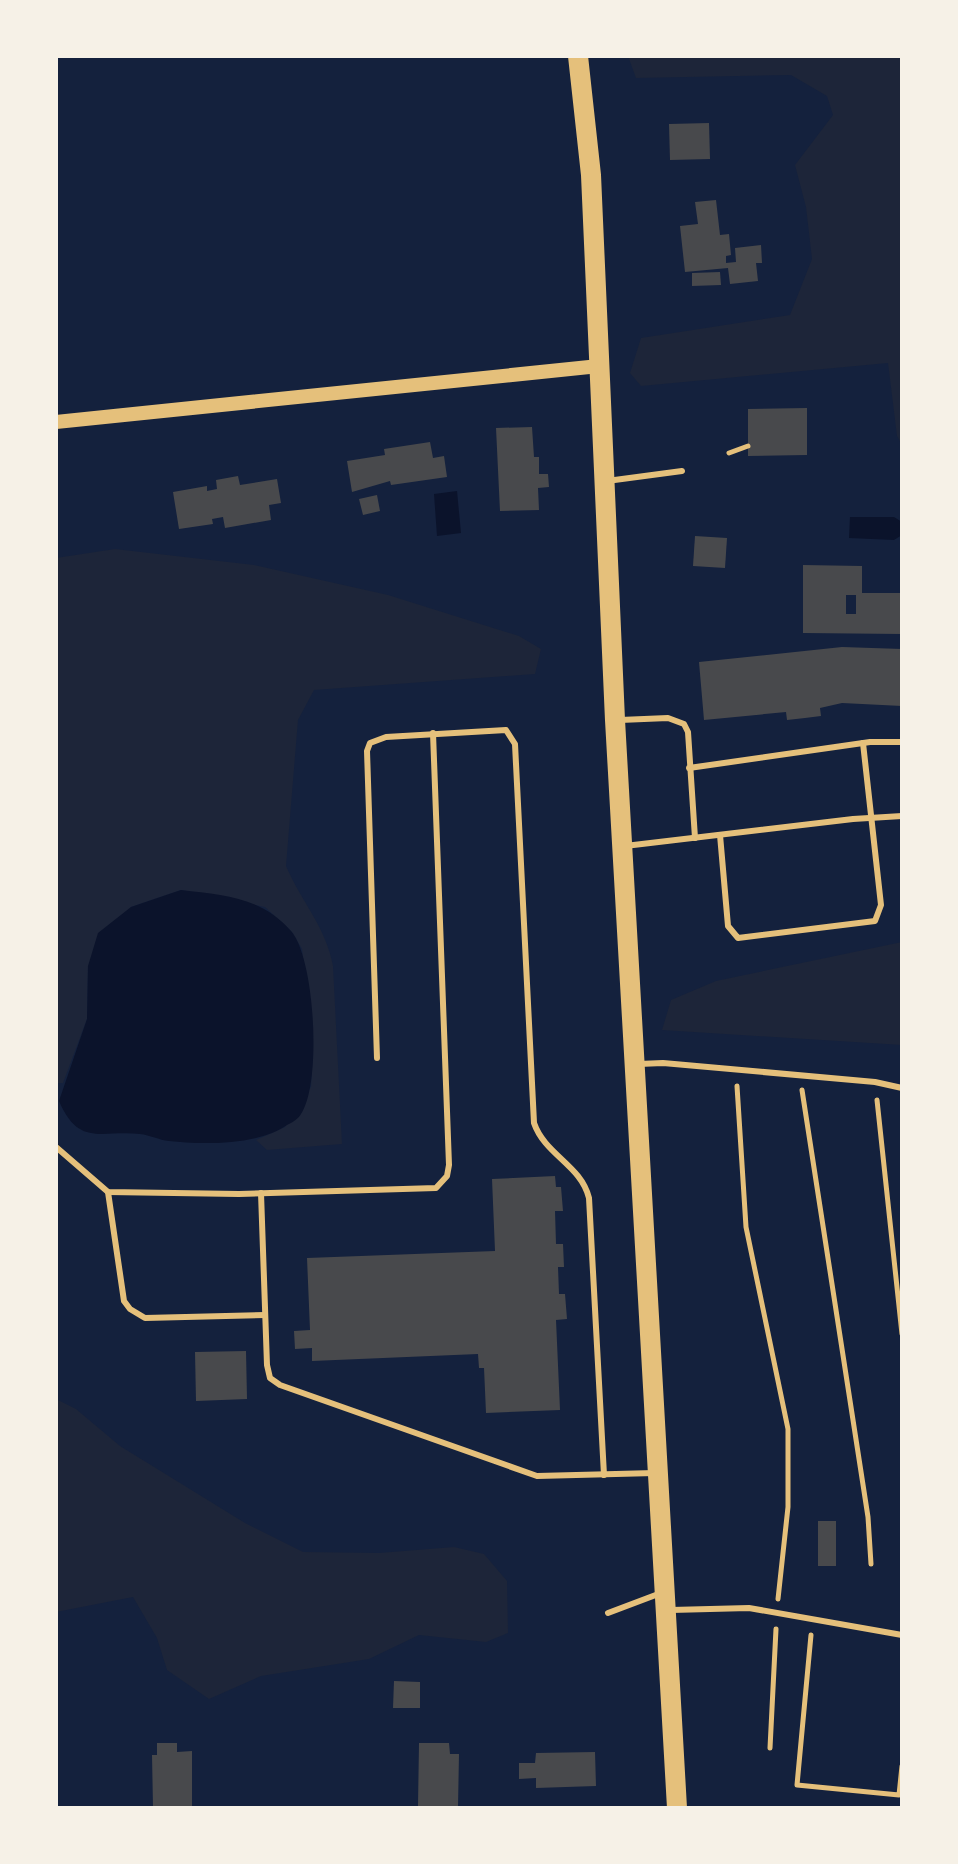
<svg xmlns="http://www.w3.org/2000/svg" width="958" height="1864" font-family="'DM Sans',sans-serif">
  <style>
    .green { fill: #1d2539 }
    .water { fill: #0b132b }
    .building { fill: #48494c; fill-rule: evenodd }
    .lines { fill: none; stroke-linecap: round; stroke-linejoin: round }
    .path { stroke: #e5c07b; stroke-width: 5 }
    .service { stroke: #e5c07b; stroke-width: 6 }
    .tertiary { stroke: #e5c07b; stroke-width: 14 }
    .primary { stroke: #e5c07b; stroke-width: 20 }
  </style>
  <rect width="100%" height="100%" fill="#14213d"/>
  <!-- green -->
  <g class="green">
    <path d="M628,56H902V445L897,436L888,363L641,386L630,373L641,338L790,315L812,259L806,207L795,165L833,115L827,96L791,75L636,78Z"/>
    <path d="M115,549L254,565L388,595L519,636L541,649L535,674L314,690L298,720L286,866C302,903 326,927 333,966L342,1144L267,1150L256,1140L285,1127L311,1087L313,1049L302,949L292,932L265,907L181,890L131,907L88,966L87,1019L63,1083H56V558Z"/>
    <path d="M902,942V1045L662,1030L671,1000L716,981Z"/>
    <path d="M56,1399L76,1409L120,1446L245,1523L303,1552L379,1553L454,1547L484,1554L507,1581L508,1633L486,1642L419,1635L369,1659L261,1676L209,1699L167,1670L157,1638L133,1597L56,1612Z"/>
  </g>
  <!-- water -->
  <g class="water">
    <path d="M457,491L461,533L437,536L434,494Z"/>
    <path d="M850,517H894L902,522V535L894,540L849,538Z"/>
    <path d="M181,890C223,895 262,897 291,931C315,958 322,1083 301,1114C299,1118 292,1123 287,1125C259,1145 203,1145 169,1141C159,1140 150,1135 140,1134C100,1130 79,1147 59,1101L87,1019L88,966L98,933L131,907Z"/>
  </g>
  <!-- building -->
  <g class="building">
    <path d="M709,123L710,159L670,160L669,124Z"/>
    <path d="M716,200L720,235L729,234L731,255L726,256V263L736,262L735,248L761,245L762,263H756L758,281L730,284L728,268L685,272L680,226L698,224L695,202Z"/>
    <path d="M720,272L721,285L692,286V273Z"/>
    <path d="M807,408V455L748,456V409Z"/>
    <path d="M532,427L534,457H539V474H548L549,487L538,488L539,510L500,511L496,428Z"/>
    <path d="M430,442L433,458L444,456L447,477L391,485L390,481L352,492L347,461L385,455L384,449Z"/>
    <path d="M238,476L240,485L277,479L281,503L269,505L271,520L225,528L223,517L212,519L213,524L179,529L173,492L207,486V491L217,489L216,480Z"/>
    <path d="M377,495L380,511L363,515L359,499Z"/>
    <path d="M695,536L727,538L725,568L693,566Z"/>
    <path d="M803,565L862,566V593H902V634L803,633ZM846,595H856V614H846Z"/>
    <path d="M842,647L902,649V706L842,703L820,708L821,716L805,718L787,720L786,712L704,720L699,662Z"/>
    <path d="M555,1176L556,1187H561L563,1211H555L556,1244H563L564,1267H558L559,1294H565L567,1319L556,1320L560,1410L486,1413L484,1368H479L478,1354L312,1361V1348L295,1349L294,1331L310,1330L307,1258L495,1251L492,1179Z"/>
    <path d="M246,1351L247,1399L196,1401L195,1352Z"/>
    <rect x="818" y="1521" width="18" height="45"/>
    <path d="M394,1681L420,1682V1708H393Z"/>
    <path d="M157,1743H177V1752L192,1751V1807H153L152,1755H157Z"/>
    <path d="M419,1743H449L450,1754H459L458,1807L418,1806Z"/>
    <path d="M595,1752L596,1786L536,1788V1778L519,1779V1763H535L536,1753Z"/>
  </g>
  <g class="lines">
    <!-- path -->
    <g class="path">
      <path d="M729,453L748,446"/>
      <path d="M737,1086L746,1227L788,1429V1507L778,1599"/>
      <path d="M802,1090L868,1517L871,1564"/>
      <path d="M877,1100L902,1334"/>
      <path d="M811,1635L797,1785L899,1795L902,1766"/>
      <path d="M770,1748L776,1629"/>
    </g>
    <!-- service -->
    <g class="service">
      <path d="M607,481L682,471"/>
      <path d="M620,720L668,718L684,724L688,732L695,838"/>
      <path d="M689,768L870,742H902"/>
      <path d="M720,835L728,926L738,938L875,921L881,905L863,743"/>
      <path d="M625,846L853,819L902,816"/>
      <path d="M377,1058L367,751L370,743L386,737L506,730L515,744L534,1123C545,1155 581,1165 589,1198L604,1475"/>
      <path d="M639,1064L663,1063L875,1082L902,1088"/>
      <path d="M56,1147L108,1192L239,1194L436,1188L447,1176L449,1165L433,733"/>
      <path d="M108,1192L124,1301L130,1309L145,1318L265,1315"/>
      <path d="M261,1193L267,1365L270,1378L280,1385L537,1476L655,1473"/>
      <path d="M671,1610L749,1608L902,1635"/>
      <path d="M608,1613L661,1593"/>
    </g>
    <!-- tertiary -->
    <path class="tertiary" d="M56,422L599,366"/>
    <!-- primary -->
    <path class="primary" d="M578,56L591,175L615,720L677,1808"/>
  </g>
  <!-- border -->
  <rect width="958" height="1864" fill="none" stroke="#f6f1e7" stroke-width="116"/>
</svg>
